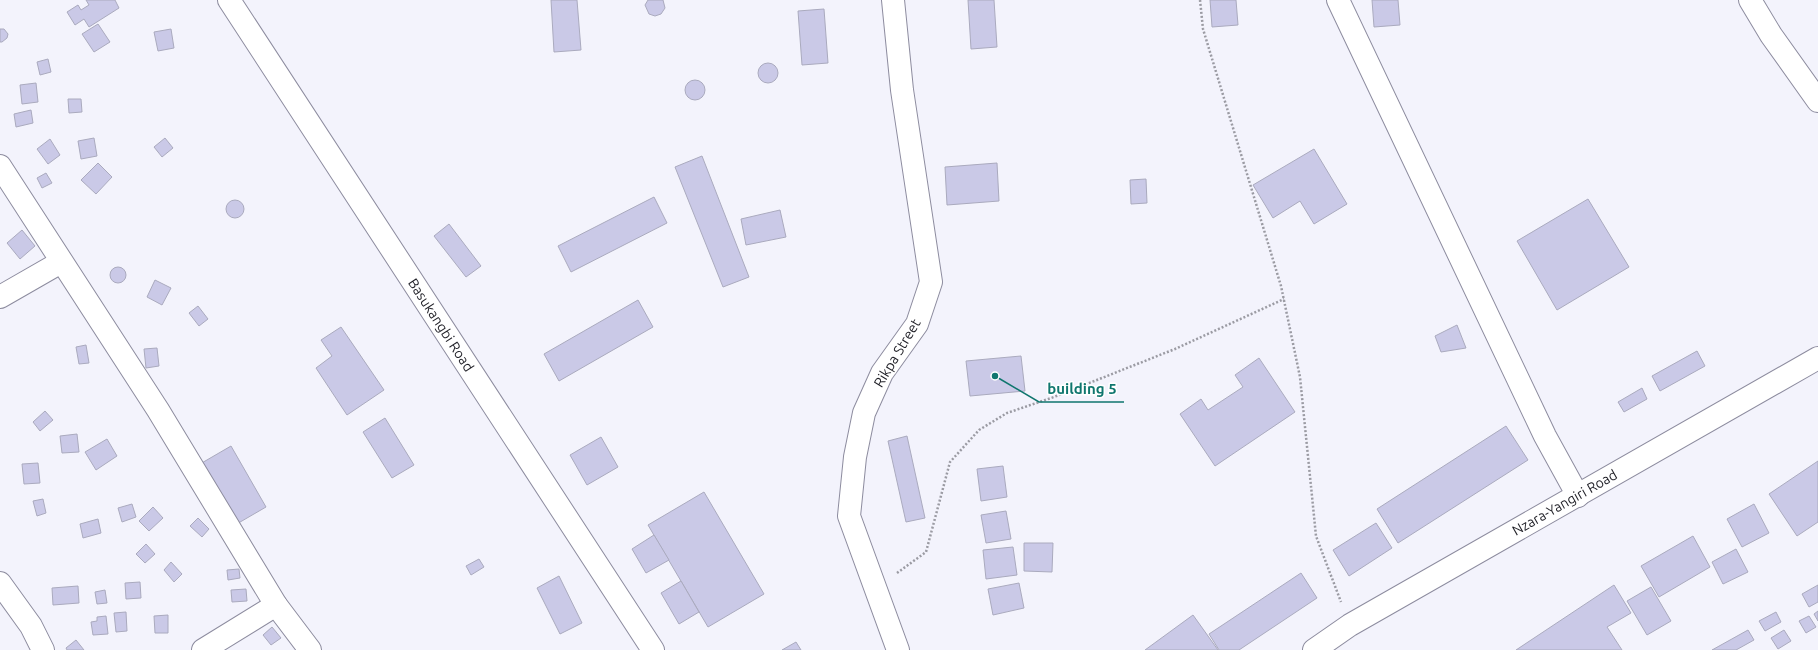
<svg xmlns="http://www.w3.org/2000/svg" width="1818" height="650" font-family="Ubuntu,sans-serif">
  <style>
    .building { fill: #cac9e7; stroke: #aaaabe }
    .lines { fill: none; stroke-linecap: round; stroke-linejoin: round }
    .minor-casing { stroke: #8d8c9f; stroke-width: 24 }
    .major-casing { stroke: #8d8c9f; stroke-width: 24 }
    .path { stroke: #9b9ba3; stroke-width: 2.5; stroke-dasharray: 2 2; stroke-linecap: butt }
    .minor { stroke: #fff; stroke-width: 22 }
    .major { stroke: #fff; stroke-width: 22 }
    .labels { text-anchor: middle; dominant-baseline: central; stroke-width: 3; stroke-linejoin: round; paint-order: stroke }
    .street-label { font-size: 14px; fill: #1d1d24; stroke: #fff }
    .leader { fill: none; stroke: #0f766e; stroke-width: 1.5 }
    .callout-dot { fill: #0f766e; stroke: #fff; stroke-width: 1.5 }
    .callout-label { font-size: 15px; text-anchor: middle; font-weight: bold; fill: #0f766e; stroke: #fff; stroke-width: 3; stroke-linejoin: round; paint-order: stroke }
  </style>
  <rect width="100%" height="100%" fill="#f3f3fc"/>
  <!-- building -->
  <g class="building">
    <path d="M86,0H115L119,8L89,27L84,19L75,25L67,12L78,5L81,10L89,5Z"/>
    <path d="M551,0H577L581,50L554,52Z"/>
    <path d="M648,0H663L665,8L661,14L655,16L649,14L645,5Z"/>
    <path d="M968,0H994L997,47L971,49Z"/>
    <path d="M1210,0H1236L1238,25L1212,27Z"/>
    <path d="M1372,0H1398L1400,25L1374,27Z"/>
    <path d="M824,9L828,63L802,65L798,11Z"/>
    <path d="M98,24L110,42L94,52L82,34Z"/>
    <path d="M0,29H4L8,34L7,38L2,42H0Z"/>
    <path d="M171,29L174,48L158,51L154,32Z"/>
    <path d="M48,59L51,72L40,75L37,62Z"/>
    <circle cx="768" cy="73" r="10"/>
    <circle cx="695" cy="90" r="10"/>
    <path d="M36,83L38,102L22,104L20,85Z"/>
    <path d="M68,99H81L82,112L69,113Z"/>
    <path d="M31,110L33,123L16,127L14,114Z"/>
    <path d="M94,138L97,156L81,159L78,141Z"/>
    <path d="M165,138L173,148L162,157L154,147Z"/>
    <path d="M50,139L60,155L48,164L37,149Z"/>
    <path d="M1314,149L1347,204L1314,224L1300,201L1273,218L1253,185Z"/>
    <path d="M702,156L749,277L723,287L675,167Z"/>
    <path d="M98,163L112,177L96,194L81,180Z"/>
    <path d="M997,163L999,201L947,205L945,167Z"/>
    <path d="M46,173L52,183L42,188L37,178Z"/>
    <path d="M1146,179L1147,203L1131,204L1130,180Z"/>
    <path d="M654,197L667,223L571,272L558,246Z"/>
    <path d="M1588,199L1629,267L1557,310L1517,241Z"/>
    <circle cx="235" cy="209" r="9"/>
    <path d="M780,210L786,237L746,245L741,219Z"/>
    <path d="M449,224L481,266L466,277L434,236Z"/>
    <path d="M22,230L35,246L20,259L7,243Z"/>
    <circle cx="118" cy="275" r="8"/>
    <path d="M155,280L171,288L162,305L147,297Z"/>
    <path d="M638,300L653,327L559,381L544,354Z"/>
    <path d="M198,306L208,319L199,326L189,313Z"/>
    <path d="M1457,325L1466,348L1441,352L1435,336Z"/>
    <path d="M341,327L384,390L347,415L316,368L332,356L321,340Z"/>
    <path d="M86,345L89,363L79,364L76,347Z"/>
    <path d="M157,348L159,366L146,368L144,349Z"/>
    <path d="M1697,351L1705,366L1660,391L1652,376Z"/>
    <path d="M1021,356L1025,391L970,396L966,361Z"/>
    <path d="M1259,358L1295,412L1215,466L1180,414L1201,399L1208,410L1243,387L1235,375Z"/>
    <path d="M1642,388L1647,399L1624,412L1618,402Z"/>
    <path d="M45,411L53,420L40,431L33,422Z"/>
    <path d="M385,418L414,465L392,478L363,432Z"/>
    <path d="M1506,426L1528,460L1398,543L1377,509Z"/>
    <path d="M77,434L79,452L62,453L60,436Z"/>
    <path d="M907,436L925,518L906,522L888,441Z"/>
    <path d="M601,437L618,467L587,485L570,455Z"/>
    <path d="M107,439L117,456L96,470L85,452Z"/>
    <path d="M231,446L266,507L235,525L200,464Z"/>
    <path d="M1818,461V522L1797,536L1769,494Z"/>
    <path d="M38,463L40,483L24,484L22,464Z"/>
    <path d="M1003,466L1007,497L981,501L977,469Z"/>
    <path d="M704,492L764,594L708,627L648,525Z"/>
    <path d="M43,499L46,513L37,516L33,501Z"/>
    <path d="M132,504L136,517L122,522L118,508Z"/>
    <path d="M1754,504L1769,533L1742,547L1727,519Z"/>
    <path d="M153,507L163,518L149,531L139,521Z"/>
    <path d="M1006,511L1011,539L986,543L981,515Z"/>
    <path d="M198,518L209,529L202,537L190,526Z"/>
    <path d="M98,519L101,533L83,538L80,524Z"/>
    <path d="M1376,523L1392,548L1349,576L1333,550Z"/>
    <path d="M654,535L669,560L646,573L632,549Z"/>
    <path d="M1693,536L1710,567L1659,597L1641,566Z"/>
    <path d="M1024,543H1053L1052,572L1024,571Z"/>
    <path d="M146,544L155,554L145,563L136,554Z"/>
    <path d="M1013,547L1017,575L986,579L983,550Z"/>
    <path d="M1736,549L1748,572L1723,584L1712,562Z"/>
    <path d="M479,559L484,567L471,575L466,566Z"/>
    <path d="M171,562L182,574L174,582L164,570Z"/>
    <path d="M239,569L240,578L228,580L227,570Z"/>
    <path d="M1301,573L1317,598L1239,650H1219L1209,634Z"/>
    <path d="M559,576L582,623L560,634L537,588Z"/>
    <path d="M681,581L699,612L679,624L661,593Z"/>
    <path d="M140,582L141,598L126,599L125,583Z"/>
    <path d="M1019,583L1024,608L993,615L988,589Z"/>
    <path d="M1614,585L1631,613L1607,627L1622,650H1516Z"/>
    <path d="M1818,585V602L1809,607L1802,594Z"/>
    <path d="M78,586L79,603L53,605L52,588Z"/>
    <path d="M1651,587L1671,621L1647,635L1627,601Z"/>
    <path d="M246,589L247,601L232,602L231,590Z"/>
    <path d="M105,590L107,603L97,604L95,592Z"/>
    <path d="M1818,611V621L1814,614Z"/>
    <path d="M126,612L127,631L116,632L114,613Z"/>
    <path d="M1776,612L1781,622L1765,631L1759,621Z"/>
    <path d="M168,615V633H155L154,616Z"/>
    <path d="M1193,615L1218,650H1145Z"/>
    <path d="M106,616L108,634L93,635L91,622L97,621V617Z"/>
    <path d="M1809,616L1816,627L1806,633L1799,621Z"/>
    <path d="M272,627L281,638L271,645L263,635Z"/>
    <path d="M1748,630L1754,640L1736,650H1712Z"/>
    <path d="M1784,630L1791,641L1778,649L1771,638Z"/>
    <path d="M76,640L84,650H67L66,648Z"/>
    <path d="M796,642L801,650H782Z"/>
  </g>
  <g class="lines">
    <defs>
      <g id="minor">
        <path id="s1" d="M229,0L653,650"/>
        <path d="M893,0L902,90L931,282L917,324L882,373L864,413L855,457L849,516L898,650"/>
        <path d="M1338,0L1545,436L1578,496"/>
        <path d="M1750,0L1771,35L1818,101"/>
        <path d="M0,166L158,410L276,605"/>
        <path d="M0,297L61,262"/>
        <path d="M0,583L31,626L43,650"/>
        <path d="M203,650L276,605L310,650"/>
      </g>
      <g id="major">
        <path id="s2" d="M1314,650L1350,625L1818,358"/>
      </g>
    </defs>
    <!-- minor casing -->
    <use href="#minor" class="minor-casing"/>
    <!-- major casing -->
    <use href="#major" class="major-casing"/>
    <!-- path -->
    <g class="path">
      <path d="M1200,0L1203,29L1281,286L1300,377L1316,536L1341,602"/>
      <path d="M897,573L926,552L950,462L979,430L1007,413L1054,397L1175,349L1284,299"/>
    </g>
    <!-- minor -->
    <use href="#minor" class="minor"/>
    <!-- major -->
    <use href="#major" class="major"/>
  </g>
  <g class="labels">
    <!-- street labels -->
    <g class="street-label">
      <text stroke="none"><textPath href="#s1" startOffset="388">Basukangbi Road</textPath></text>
      <text transform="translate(897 353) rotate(-59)">Rikpa Street</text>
      <text stroke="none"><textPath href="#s2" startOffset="291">Nzara-Yangiri Road</textPath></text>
    </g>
  </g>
  <!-- callouts -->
  <path class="leader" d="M995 376L1039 402H1124"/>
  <circle class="callout-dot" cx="995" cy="376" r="4"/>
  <g class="callout-label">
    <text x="1082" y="394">building 5</text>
  </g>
</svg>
